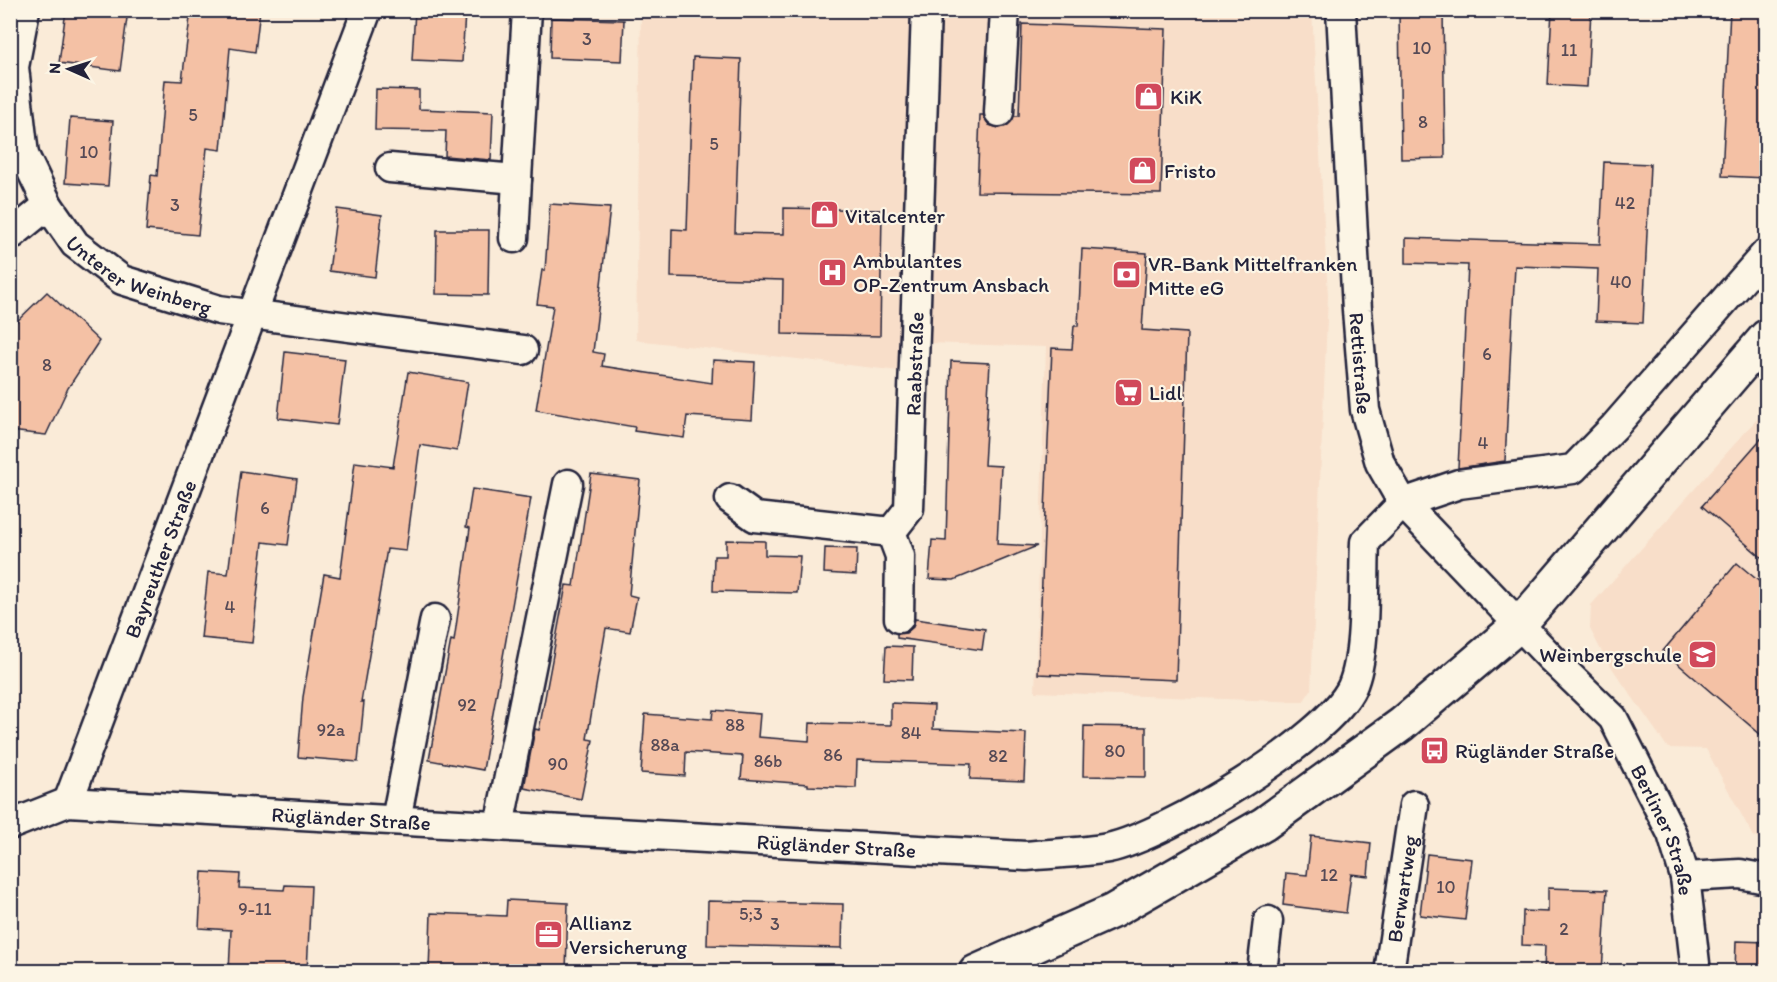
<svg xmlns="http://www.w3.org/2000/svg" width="1777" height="982" font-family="Itim,sans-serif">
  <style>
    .built { fill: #f8dec9 }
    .building { fill: #f4c1a5; stroke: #22223b; stroke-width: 1.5 }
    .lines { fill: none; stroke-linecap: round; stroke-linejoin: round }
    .minor-casing { stroke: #22223b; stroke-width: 33 }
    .major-casing { stroke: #22223b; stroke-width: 38 }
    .minor { stroke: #fcf5e5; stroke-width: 28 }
    .major { stroke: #fcf5e5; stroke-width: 33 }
    .labels { text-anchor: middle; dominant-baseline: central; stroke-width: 4.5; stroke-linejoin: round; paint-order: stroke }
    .number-label { font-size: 18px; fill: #564a56 }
    .poi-label { font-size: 21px; fill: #22223b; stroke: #fcf5e5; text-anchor: start }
    .street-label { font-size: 21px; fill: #22223b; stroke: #fcf5e5 }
  </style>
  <rect width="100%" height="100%" fill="#faebd8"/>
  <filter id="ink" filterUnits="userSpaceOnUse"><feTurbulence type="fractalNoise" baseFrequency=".0167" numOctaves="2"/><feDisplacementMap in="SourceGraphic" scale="12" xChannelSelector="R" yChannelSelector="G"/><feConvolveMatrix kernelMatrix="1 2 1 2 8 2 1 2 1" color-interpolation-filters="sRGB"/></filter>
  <g filter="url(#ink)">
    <!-- built -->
    <g class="built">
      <path d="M641,11H1312L1328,296L1311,690L1303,702L1035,692L1046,347L928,343L925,374L636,340Z"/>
      <path d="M1766,409V841L1753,836L1706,749L1668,748L1605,658L1590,629L1591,605Z"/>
    </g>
    <!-- building -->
    <g class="building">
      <path d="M66,10H128L120,71L59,63Z"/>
      <path d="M191,10H260L255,52L230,48L221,150L207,148L198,235L146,230L151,175L157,176L165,80L182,81Z"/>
      <path d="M415,10L465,12L462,62L412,60Z"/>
      <path d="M1399,10H1443L1445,158L1401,159Z"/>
      <path d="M1552,10H1591L1587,87L1548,85Z"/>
      <path d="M1730,10H1767V178L1722,176Z"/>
      <path d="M551,18L624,20L622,61L550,58Z"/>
      <path d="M1022,24L1166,29L1161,194L977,192L980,115H983L989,125L999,128L1007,126L1014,116H1019Z"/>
      <path d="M693,57L741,59L735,233L784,234V208L882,210L880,336L782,334L783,280L671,277L672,229L687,230Z"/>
      <path d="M376,89L419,90V109L493,112L491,160L445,156L446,131L375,130Z"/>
      <path d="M70,118L113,121L108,186L65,183Z"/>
      <path d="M1604,162L1650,164L1643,323L1596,321L1598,269L1515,266L1505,461L1458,468L1468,265L1406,263V238L1600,244Z"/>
      <path d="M550,204L610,208L593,352L604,354L602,366L712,383L713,360L755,362L752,420L687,416L684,438L634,431L635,427L536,410L553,306L537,304L542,270H545Z"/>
      <path d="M337,209L382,215L375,277L329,271Z"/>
      <path d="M437,230H489L488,295L436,294Z"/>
      <path d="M1082,249L1147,253L1142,330L1187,333L1176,680L1038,674L1052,348L1072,349L1074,326H1078Z"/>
      <path d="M47,292L99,341L68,388L46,435L10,431V328Z"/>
      <path d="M285,352L345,359L337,425L278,418Z"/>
      <path d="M951,361L990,363L984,465L1001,466L997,544L1037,546L954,580L929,579L932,540L946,541Z"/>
      <path d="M408,372L468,382L457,451L420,445L406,551L387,549L361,702H364L358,762L298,757L303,697L324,574L340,577L355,462L393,467Z"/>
      <path d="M1767,432V562L1702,506Z"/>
      <path d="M241,471L297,479L288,545L263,542L252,643L201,638L208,572L228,574Z"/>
      <path d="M591,474L640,480L629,595L637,597L630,632L606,628L587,739L593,740L581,799L524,788L535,729L539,730L566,585L574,586Z"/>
      <path d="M472,489L531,498L483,770L429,760L451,640L454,641L470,528L466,527Z"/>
      <path d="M726,540L765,541V555L800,556L797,593L713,591L714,556H726Z"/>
      <path d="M825,548L857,549L856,575L824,573Z"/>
      <path d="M1737,563L1767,588V740L1663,651Z"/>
      <path d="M915,619L985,629L982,650L897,638V634L906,633L913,627Z"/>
      <path d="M886,646L913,647L912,680L884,679Z"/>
      <path d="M891,703L934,705L933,729L1026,733L1024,781L970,779L971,764L857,760L856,788L808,786V784L741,779L743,756L686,752L685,776L641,773L645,714L712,719L713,710L760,714L758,737L809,741L810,723L891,725Z"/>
      <path d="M1084,726L1146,727V777L1083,776Z"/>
      <path d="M1311,836L1371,843L1368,876L1351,874L1346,913L1283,905L1286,873L1307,875Z"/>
      <path d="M1427,854L1472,859L1465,920L1420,915Z"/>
      <path d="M202,872L240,874L239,888L284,890L285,885L311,886L307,972H229L231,930L199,928Z"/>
      <path d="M1548,888L1607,890L1602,972H1544L1545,946L1522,945L1523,911L1548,912Z"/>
      <path d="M507,900L568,903L566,972H429L431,913L506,916Z"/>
      <path d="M708,901L843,904L842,948L707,945Z"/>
      <path d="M1736,941L1767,942V972H1735Z"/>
    </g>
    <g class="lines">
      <defs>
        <g id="minor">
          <path id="s1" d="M25,10L14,67L24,155L48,205L75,244L122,280L219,310L523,350"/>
          <path id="s2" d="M1341,10L1357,310L1365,410L1380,463L1403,503L1552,659L1613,718L1672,834L1685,877L1696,972"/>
          <path d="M999,112L1005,10"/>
          <path d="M390,168L517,179L527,10"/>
          <path d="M10,236L48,205"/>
          <path d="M514,238L517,179"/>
          <path id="s3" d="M730,499L755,517L891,532L909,509L926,10"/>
          <path d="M891,532L900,556L899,618"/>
          <path id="s4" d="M68,802L367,10"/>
          <path d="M396,820L435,619"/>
          <path id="s5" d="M10,825L68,802L1026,856C1053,853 1082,853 1108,848C1165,836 1328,739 1352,687C1367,653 1363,582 1365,542L1403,503L1459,484L1573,469L1614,427L1766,253"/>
          <path d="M499,826L568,484"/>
          <path d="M1685,877L1740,874L1766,879"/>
          <path d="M1262,972L1268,921"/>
          <path id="s6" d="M1389,972L1414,805"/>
        </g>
        <path id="major" d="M976,972L1113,911L1264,824L1402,724L1519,625L1766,337"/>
      </defs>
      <!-- minor casing -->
      <use href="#minor" class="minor-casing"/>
      <!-- major casing -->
      <use href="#major" class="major-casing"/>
      <!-- minor -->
      <use href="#minor" class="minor"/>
      <!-- major -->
      <use href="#major" class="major"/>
    </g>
  </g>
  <!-- icons -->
  <defs>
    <symbol id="shop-square" viewBox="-11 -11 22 22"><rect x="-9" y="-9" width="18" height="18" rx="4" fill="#d1495b" stroke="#fcf5e5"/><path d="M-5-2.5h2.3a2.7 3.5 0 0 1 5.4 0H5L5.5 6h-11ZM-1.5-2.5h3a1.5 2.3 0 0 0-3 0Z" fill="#fff"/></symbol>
    <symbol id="hospital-square" viewBox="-11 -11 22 22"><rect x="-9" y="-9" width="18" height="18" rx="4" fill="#d1495b" stroke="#fcf5e5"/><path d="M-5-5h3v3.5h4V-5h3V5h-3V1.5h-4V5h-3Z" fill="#fff"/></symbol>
    <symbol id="bank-square" viewBox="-11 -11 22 22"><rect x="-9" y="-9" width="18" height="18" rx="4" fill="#d1495b" stroke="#fcf5e5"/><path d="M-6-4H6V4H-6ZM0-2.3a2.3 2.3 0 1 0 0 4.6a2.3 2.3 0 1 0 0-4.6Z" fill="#fff"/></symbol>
    <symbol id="supermarket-square" viewBox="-11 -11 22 22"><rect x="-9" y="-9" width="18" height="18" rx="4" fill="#d1495b" stroke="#fcf5e5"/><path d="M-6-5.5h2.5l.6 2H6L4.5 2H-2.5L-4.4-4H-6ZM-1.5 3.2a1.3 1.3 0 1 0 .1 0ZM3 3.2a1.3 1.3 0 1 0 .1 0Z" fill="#fff"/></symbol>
    <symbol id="school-square" viewBox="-11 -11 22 22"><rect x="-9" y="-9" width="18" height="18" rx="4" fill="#d1495b" stroke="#fcf5e5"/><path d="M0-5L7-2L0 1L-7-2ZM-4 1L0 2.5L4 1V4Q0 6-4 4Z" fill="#fff"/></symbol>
    <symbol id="bus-square" viewBox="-11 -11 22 22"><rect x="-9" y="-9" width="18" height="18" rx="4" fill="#d1495b" stroke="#fcf5e5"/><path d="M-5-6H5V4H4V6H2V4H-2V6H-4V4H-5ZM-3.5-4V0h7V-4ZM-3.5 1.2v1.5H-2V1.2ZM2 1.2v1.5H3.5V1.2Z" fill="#fff"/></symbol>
    <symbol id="office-square" viewBox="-11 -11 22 22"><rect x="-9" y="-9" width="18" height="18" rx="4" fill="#d1495b" stroke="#fcf5e5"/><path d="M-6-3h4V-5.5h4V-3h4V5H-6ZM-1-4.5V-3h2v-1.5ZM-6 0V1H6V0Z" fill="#fff"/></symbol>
  </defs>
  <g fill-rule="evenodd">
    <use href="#shop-square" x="1132" y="80" width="33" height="33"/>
    <use href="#shop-square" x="1126" y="154" width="33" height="33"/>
    <use href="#shop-square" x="808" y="198" width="33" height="33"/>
    <use href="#hospital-square" x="816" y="256" width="33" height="33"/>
    <use href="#bank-square" x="1110" y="258" width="33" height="33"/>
    <use href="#supermarket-square" x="1112" y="376" width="33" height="33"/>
    <use href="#school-square" x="1686" y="638" width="33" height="33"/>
    <use href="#bus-square" x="1418" y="734" width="33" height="33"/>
    <use href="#office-square" x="532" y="918" width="33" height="33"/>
  </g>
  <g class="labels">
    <!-- number labels -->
    <g class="number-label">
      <text x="587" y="39">3</text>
      <text x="1422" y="48">10</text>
      <text x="1569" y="50">11</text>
      <text x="193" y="115">5</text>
      <text x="1423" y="122">8</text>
      <text x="714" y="144">5</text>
      <text x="89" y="152">10</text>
      <text x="1625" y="203">42</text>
      <text x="175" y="205">3</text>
      <text x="1621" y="282">40</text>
      <text x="1487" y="354">6</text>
      <text x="47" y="365">8</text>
      <text x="1483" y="443">4</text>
      <text x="265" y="508">6</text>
      <text x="230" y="607">4</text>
      <text x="467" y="705">92</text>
      <text x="735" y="725">88</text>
      <text x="331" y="730">92a</text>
      <text x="911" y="733">84</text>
      <text x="665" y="745">88a</text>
      <text x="1115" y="751">80</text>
      <text x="833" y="755">86</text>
      <text x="998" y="756">82</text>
      <text x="768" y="761">86b</text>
      <text x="558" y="764">90</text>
      <text x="1329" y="875">12</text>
      <text x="1446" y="887">10</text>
      <text x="255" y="909">9-11</text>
      <text x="751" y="914">5;3</text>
      <text x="775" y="924">3</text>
      <text x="1564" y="929">2</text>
    </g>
    <!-- poi labels -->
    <g class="poi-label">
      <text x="1170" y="96">KiK</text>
      <text x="1164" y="170">Fristo</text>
      <text x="845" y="215">Vitalcenter</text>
      <text x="853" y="260">Ambulantes<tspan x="853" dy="24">OP-Zentrum Ansbach</tspan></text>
      <text x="1148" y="263">VR-Bank Mittelfranken<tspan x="1148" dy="24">Mitte eG</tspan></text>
      <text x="1149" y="392">Lidl</text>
      <text x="1682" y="654" text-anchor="end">Weinbergschule</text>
      <text x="1455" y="750">Rügländer Straße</text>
      <text x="569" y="922">Allianz<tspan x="569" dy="24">Versicherung</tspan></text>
    </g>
    <!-- street labels -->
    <g class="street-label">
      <text stroke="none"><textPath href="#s1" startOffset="322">Unterer Weinberg</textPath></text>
      <text stroke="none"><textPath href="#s2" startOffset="354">Rettistraße</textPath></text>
      <text stroke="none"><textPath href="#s3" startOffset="342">Raabstraße</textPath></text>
      <text stroke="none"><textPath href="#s4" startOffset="260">Bayreuther Straße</textPath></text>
      <text stroke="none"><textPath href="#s5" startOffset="346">Rügländer Straße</textPath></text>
      <text stroke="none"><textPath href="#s2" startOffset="926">Berliner Straße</textPath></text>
      <text stroke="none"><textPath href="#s5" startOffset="832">Rügländer Straße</textPath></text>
      <text stroke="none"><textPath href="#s6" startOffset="84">Berwartweg</textPath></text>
    </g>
  </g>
  <!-- margin -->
  <rect width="1777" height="982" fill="none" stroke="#fcf5e5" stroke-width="36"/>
  <rect x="18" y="18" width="1741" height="946" fill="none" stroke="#22223b" stroke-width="2" filter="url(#ink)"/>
  <!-- north arrow -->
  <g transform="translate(69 69) rotate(273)" stroke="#fcf5e5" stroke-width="4.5" paint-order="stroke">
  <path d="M0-4.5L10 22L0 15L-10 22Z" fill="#22223b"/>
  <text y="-9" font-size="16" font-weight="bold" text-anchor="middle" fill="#22223b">N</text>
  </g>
</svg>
